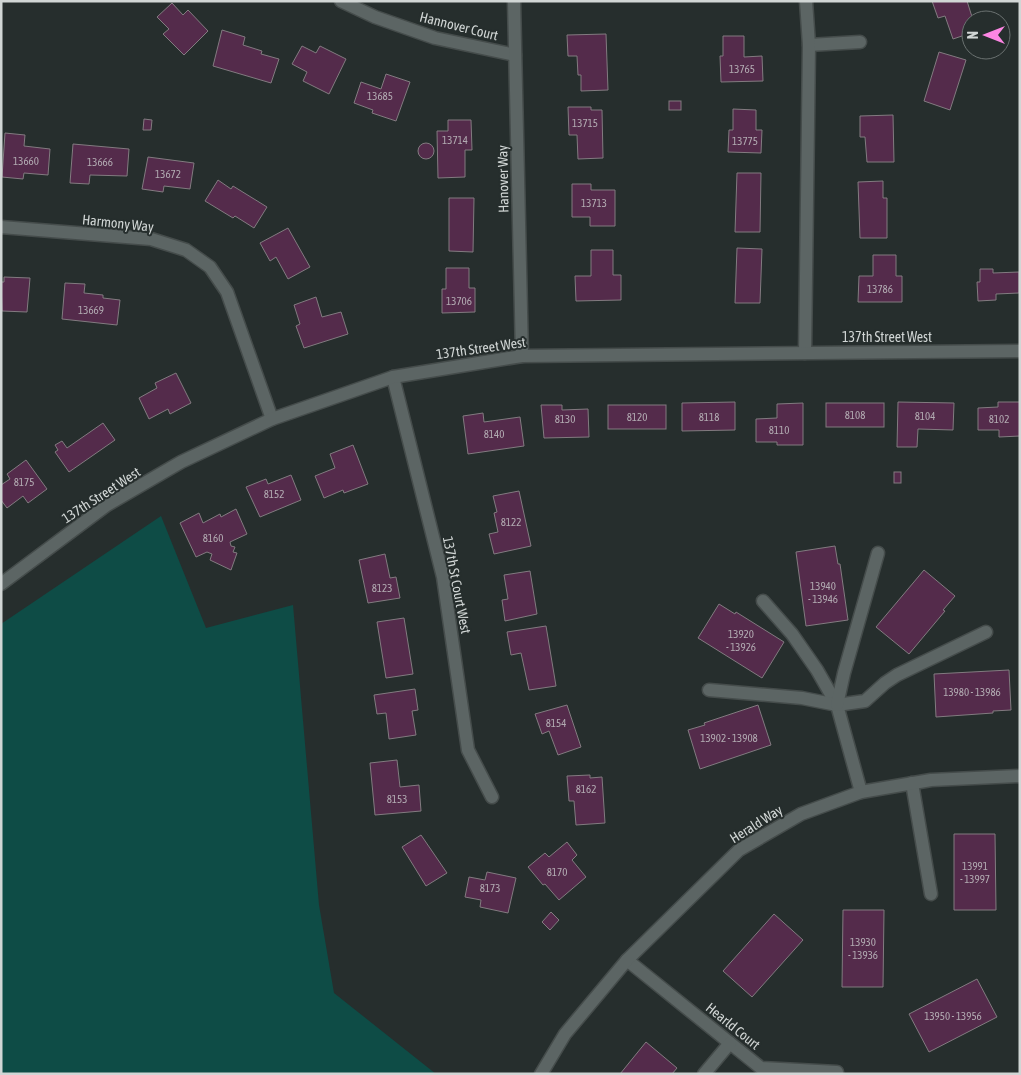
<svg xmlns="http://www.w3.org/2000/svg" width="1021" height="1075" font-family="'Asap Condensed',sans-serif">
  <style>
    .green { fill: #0e4c46 }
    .building { fill: #542b4b; stroke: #827b80 }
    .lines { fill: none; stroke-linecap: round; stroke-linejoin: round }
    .minor-casing { stroke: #454c4b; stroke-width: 15 }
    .minor { stroke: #5c6564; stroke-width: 12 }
    .labels { text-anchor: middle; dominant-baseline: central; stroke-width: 4; stroke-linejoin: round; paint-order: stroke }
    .number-label { font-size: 11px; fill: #b2abb2 }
    .street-label { font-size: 14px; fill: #d1d6d5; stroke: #262e2d }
  </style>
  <rect width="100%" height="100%" fill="#262e2d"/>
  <!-- green -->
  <path class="green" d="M161,516L206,628L293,605L319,905L334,993L436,1074H1V624Z"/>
  <!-- building -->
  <g class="building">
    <path d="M932,1H967L973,20H971V33L953,39L945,16L938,18Z"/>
    <path d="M172,3L183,15L188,10L208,31L184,55L163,34L169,29L157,17Z"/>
    <path d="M222,30L245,37L243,45L262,51L261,54L279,59L271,83L213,66Z"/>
    <path d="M606,34L608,90L581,91V75H578L577,56H568L567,35Z"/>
    <path d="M723,36H744V57L762,56L763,81L721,82L720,56H723Z"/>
    <path d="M302,46L316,53L320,46L346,59L329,94L303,81L307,72L292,64Z"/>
    <path d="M939,52L966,60L950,110L924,101Z"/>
    <path d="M386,74L410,82L396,121L372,113L373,110L354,103L361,82L381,89Z"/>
    <rect x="669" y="101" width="12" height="9"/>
    <path d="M568,107H591V110H602L603,158L578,159L577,135H569Z"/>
    <path d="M733,109L756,110V130H762L761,153L728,152L729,130H733Z"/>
    <path d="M893,115L894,162H867L865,137H860V116Z"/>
    <path d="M144,119L152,120L151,130H143Z"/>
    <path d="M448,120H471L472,150H465V177L438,178L437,131H448Z"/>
    <path d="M5,133L25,135L24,146L50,149L48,175L24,173L23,179L2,177Z"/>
    <circle cx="426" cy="151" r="8"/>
    <path d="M73,144L129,149L127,176L90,175L89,184L70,183Z"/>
    <path d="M148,157L194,163L190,189L164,186L163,192L142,189Z"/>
    <path d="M737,173H761L760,232H735Z"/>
    <path d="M218,180L231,189L233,186L267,207L254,228L235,216L233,218L205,201Z"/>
    <path d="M883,181V198H887V238H860L858,182Z"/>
    <path d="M572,184H591V190H615V226H590V217H572Z"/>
    <path d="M449,198H474L473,252L449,251Z"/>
    <path d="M288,228L310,267L288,279L276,257L270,261L260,243Z"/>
    <path d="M737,248L762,249L760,303H735Z"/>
    <path d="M591,250H613V275H621V300L576,301L575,276H591Z"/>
    <path d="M873,255H896V276H902V302H858L859,276H873Z"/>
    <path d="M446,268H469V288H475V312L442,313V289H446Z"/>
    <path d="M980,269H993V273L1019,272V293L996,294V300L978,301L977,282H980Z"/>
    <path d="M4,277L30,278L27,312L2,311L1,282H4Z"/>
    <path d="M65,283L85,284L84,293L103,295V298L120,300L117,325L62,319Z"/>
    <path d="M316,297L322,317L341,312L348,334L304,348L296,326L300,324L294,305Z"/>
    <path d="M176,373L191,403L170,414L168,409L149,419L139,398L157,388L155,383Z"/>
    <path d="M735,402V430L682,431V403Z"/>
    <path d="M898,402L954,403L953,430L918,429L917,447H897Z"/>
    <path d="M998,402H1020V436L999,437V430H978V408L998,407Z"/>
    <path d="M803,403V445H777V442H756V419L777,418V404Z"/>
    <rect x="826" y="403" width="58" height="24"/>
    <path d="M541,405H562V410L588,409L589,437L544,438Z"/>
    <rect x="608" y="405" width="58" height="24"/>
    <path d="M483,413L484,422L520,417L524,446L468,454L463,416Z"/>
    <path d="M103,423L115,440L69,472L55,452L58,450L55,445L62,441L67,448Z"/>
    <path d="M353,445L368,484L344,493L343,490L324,498L315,476L335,468L330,454Z"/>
    <path d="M26,460L47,489L28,503L23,496L7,508L1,500V485L10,479L7,474Z"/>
    <rect x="894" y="472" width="7" height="11"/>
    <path d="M291,475L301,500L260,517L246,487L266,479L268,484Z"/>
    <path d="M519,491L531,546L494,554L489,534L498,532L494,513L497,512L493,496Z"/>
    <path d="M236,509L247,534L230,542L231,546L235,547L233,552L237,553L231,570L210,560L212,554L207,552L196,557L180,523L199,513L203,523L220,514L221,517Z"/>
    <path d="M835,546L838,564H840L848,620L806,626L796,552Z"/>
    <path d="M385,554L390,578L396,577L400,598L368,603L359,560Z"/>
    <path d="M924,570L955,596L943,610L945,611L909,654L876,627Z"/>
    <path d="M530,571L537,614L505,621L502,600L508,599L504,575Z"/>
    <path d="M719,604L735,614L736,612L784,642L762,678L698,638Z"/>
    <path d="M404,618L413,674L386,678L377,622Z"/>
    <path d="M546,626L556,686L529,690L521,653L511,655L507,632Z"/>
    <path d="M1009,670L1011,710L993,711V713L936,717L934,674Z"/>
    <path d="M415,689L418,710L412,711L416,735L389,739L386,713L377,714L374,695Z"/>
    <path d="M567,705L581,747L558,755L549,731L542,734L535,714Z"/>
    <path d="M758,705L771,745L700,769L688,730L705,725L704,723Z"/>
    <path d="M397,760L400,787L419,785L421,811L375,815L370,763Z"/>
    <path d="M590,775V778L602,777L605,823L576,825L574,801H569L567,776Z"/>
    <path d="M954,834H995L996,910H954Z"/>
    <path d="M421,835L447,873L426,886L402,847Z"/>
    <path d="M567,842L577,855L572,860L586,877L559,900L545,884L543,885L528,867L545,853L549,857Z"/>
    <path d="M487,872L516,878L508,913L480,907L481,900L465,897L469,877L485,880Z"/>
    <path d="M843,910H884L883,987H842Z"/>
    <path d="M551,912L559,920L550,930L542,922Z"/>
    <path d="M774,914L803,940L752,997L723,971Z"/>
    <path d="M977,979L997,1017L929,1052L909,1014Z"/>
    <path d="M646,1042L677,1068L672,1074H620Z"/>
  </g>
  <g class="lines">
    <defs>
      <g id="minor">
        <path d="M341,1L375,17L435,38L515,55"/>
        <path d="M514,1L522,356"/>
        <path d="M809,45L860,42"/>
        <path d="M1,227L151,239L186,250L210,267L227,292L272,419"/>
        <path d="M805,353L809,45L806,1"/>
        <path d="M393,377L443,577L468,750L492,797"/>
        <path d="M1,584L107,505L181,462L272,419L393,377L522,356L1020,351"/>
        <path d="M763,601L792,634L817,670L837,705L861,792"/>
        <path d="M709,690L802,698L837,705L865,701L885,683L897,675L986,632"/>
        <path d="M837,705L844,673L878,553"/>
        <path d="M912,783L931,894"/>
        <path d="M627,960L761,1068L837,1072"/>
        <path d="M541,1074L565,1034L627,960L739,850L801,814L861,792L931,780L1020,776"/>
        <path d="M704,1074L730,1043"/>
      </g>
    </defs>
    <!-- minor casing -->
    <use href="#minor" class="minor-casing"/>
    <!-- minor -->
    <use href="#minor" class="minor"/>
  </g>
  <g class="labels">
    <!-- number labels -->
    <g class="number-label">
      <text x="742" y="69">13765</text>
      <text x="380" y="96">13685</text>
      <text x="585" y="123">13715</text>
      <text x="455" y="140">13714</text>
      <text x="745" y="141">13775</text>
      <text x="26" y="161">13660</text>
      <text x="100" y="162">13666</text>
      <text x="168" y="174">13672</text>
      <text x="594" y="203">13713</text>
      <text x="880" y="289">13786</text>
      <text x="459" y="301">13706</text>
      <text x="91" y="310">13669</text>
      <text x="855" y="415">8108</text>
      <text x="925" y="416">8104</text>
      <text x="637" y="417">8120</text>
      <text x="709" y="417">8118</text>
      <text x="565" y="419">8130</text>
      <text x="999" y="419">8102</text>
      <text x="779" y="430">8110</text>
      <text x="494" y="434">8140</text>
      <text x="24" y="482">8175</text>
      <text x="274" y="494">8152</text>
      <text x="511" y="522">8122</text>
      <text x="213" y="538">8160</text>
      <text x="823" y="586">13940<tspan x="823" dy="13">- 13946</tspan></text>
      <text x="382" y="588">8123</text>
      <text x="741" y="634">13920<tspan x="741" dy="13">- 13926</tspan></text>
      <text x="972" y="692">13980 - 13986</text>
      <text x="556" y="723">8154</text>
      <text x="729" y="738">13902 - 13908</text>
      <text x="586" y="789">8162</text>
      <text x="397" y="799">8153</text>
      <text x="975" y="866">13991<tspan x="975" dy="13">- 13997</tspan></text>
      <text x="557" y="872">8170</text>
      <text x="490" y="888">8173</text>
      <text x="863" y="942">13930<tspan x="863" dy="13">- 13936</tspan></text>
      <text x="953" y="1016">13950 - 13956</text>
    </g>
    <!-- street labels -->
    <g class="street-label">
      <text transform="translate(459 26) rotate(14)">Hannover Court</text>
      <text transform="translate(503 179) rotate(-91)">Hanover Way</text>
      <text transform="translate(118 223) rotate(6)">Harmony Way</text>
      <text x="887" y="337">137th Street West</text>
      <text transform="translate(481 348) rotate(-8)">137th Street West</text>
      <text transform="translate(101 495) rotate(-33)">137th Street West</text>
      <text transform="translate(457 585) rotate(79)">137th St Court West</text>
      <text transform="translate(756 824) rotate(-32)">Herald Way</text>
      <text transform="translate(733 1026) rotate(39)">Hearld Court</text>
    </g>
  </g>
  <!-- border -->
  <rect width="1021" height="1075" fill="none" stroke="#d1d6d5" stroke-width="5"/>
  <!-- north arrow -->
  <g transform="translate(986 35) rotate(270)"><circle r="24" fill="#262e2d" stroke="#6a7170"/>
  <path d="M0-4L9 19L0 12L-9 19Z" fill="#fc86e3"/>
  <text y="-8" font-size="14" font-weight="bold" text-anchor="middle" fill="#d1d6d5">N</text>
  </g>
</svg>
